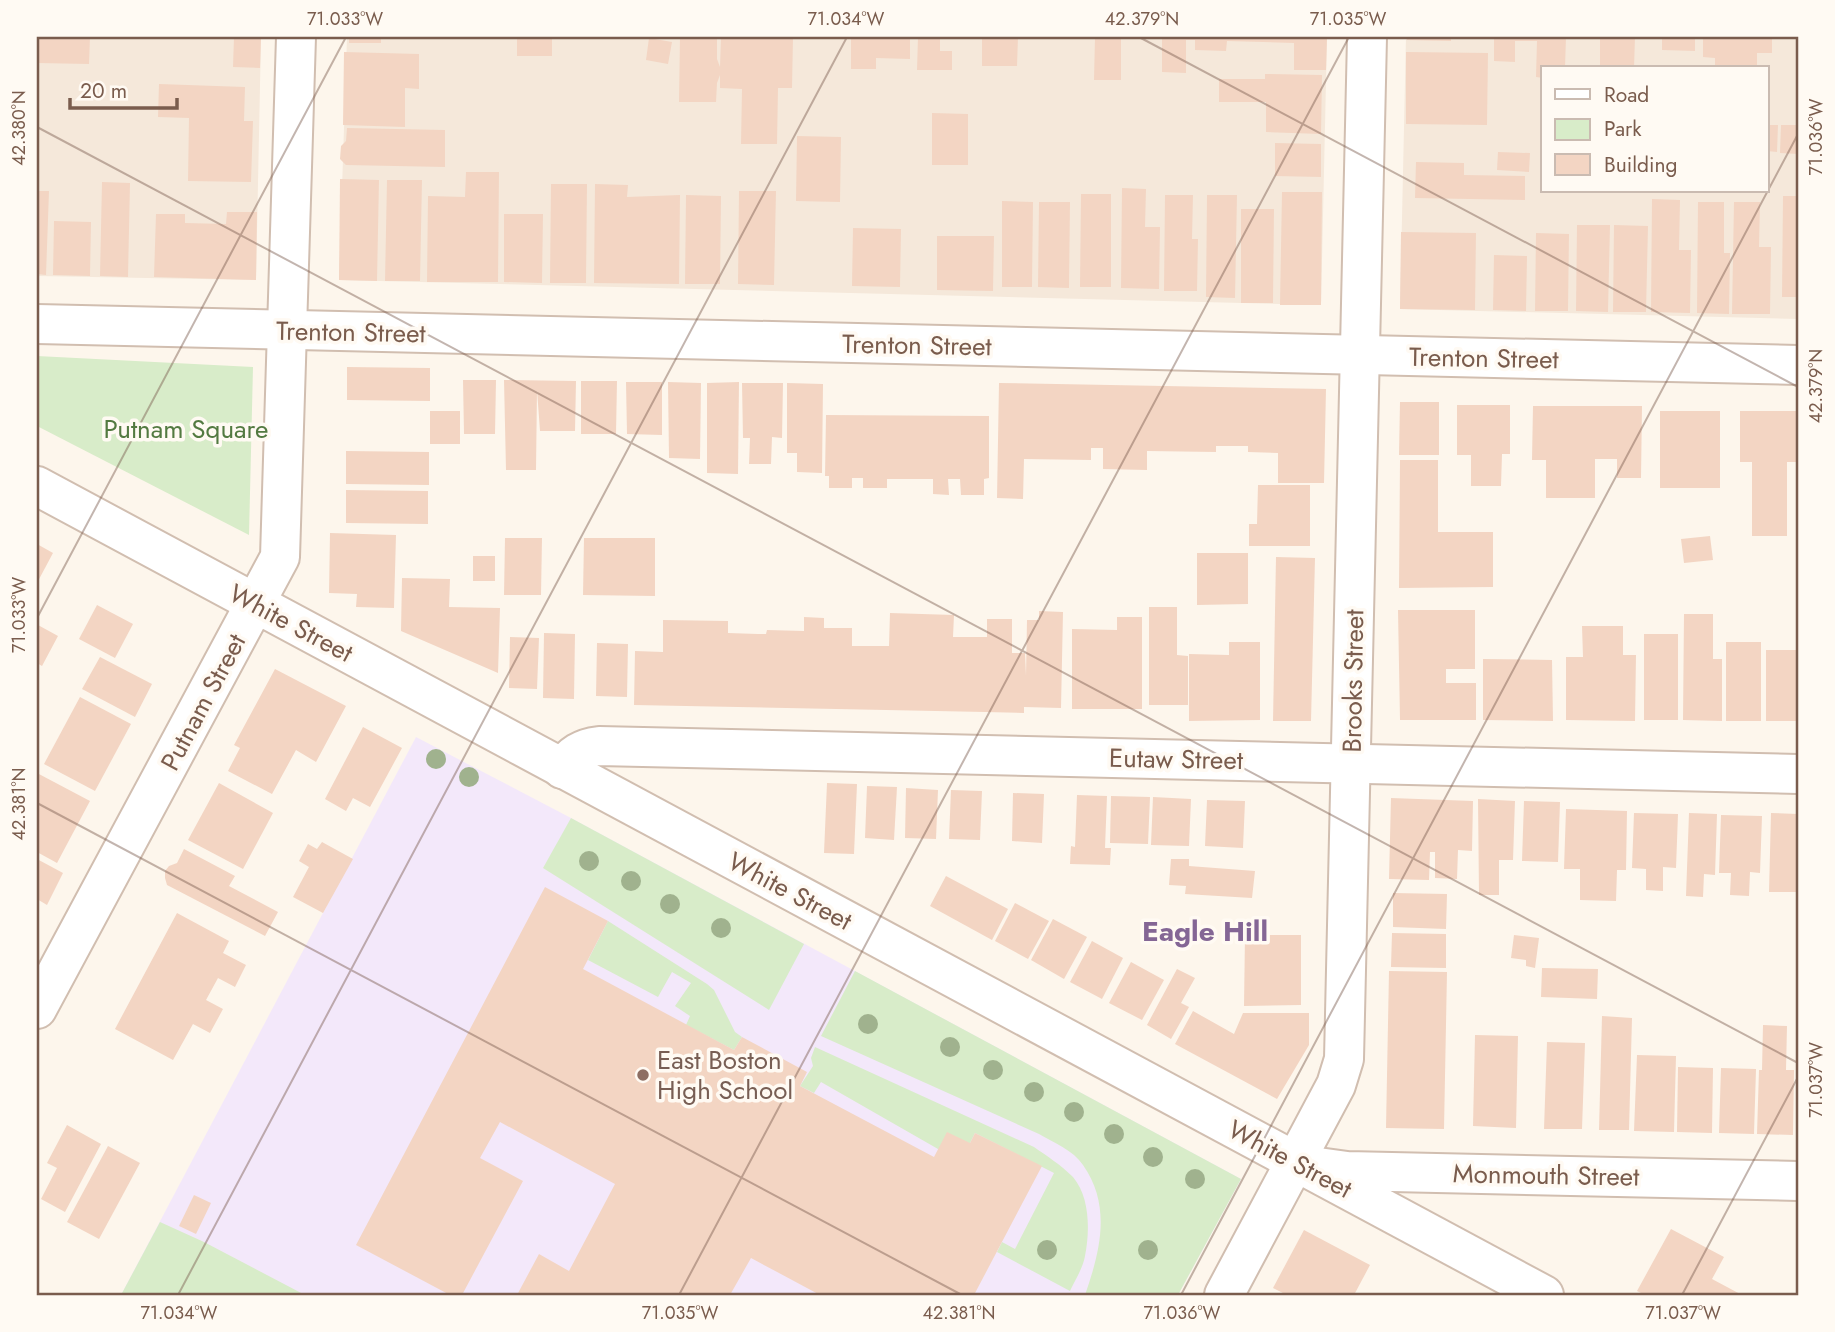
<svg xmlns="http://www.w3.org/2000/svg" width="1835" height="1332" font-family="Jost,sans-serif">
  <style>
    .residential { fill: #f5e8da; fill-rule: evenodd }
    .education { fill: #f3e8fa }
    .green { fill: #d8ecc9 }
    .building { fill: #f3d5c3 }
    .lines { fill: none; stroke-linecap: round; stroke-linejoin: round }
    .minor-casing { stroke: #d1beb0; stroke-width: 42 }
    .minor { stroke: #fff; stroke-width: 38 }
    .tree { fill: #a0b28e }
    .ticks { fill: none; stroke: #7a5c4d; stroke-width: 2; stroke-opacity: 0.45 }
    .education-dot { fill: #8d6e63; stroke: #fffaf3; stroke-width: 2.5 }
    .labels { text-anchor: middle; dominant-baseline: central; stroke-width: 7; stroke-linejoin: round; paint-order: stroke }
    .street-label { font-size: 26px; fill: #7a5c4d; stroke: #fffaf3 }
    .park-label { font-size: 26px; fill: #537a41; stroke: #fffaf3 }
    .education-label { font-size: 26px; fill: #785e54; stroke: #fffaf3; text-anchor: start }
    .neighbourhood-label { font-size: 28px; font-weight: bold; fill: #846695; stroke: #fffaf3 }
    .neatline { fill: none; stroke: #7a5c4d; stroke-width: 2.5 }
    .ticks-label { font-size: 18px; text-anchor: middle; fill: #7a5c4d }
  </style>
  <rect width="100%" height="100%" fill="#fdf6ec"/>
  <!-- residential -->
  <g class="residential">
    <path d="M37,37H261L256,280L37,276Z"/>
    <path d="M347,37H1327L1321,305L339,280Z"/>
    <path d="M1406,37H1798V319L1400,309ZM1543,68H1767V191H1543Z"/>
  </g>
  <!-- education -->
  <path class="education" d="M416,737L571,818L1241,1179L1178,1295H121Z"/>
  <!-- green -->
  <g class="green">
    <path d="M37,356L253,367L249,535L37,426Z"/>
    <path d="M571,818L804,944L769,1010L543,868Z"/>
    <path d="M608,921L707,984L714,990L735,1032L742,1037L734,1050L686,1025L690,1016L675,1006L691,983L672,972L658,997L588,960Z"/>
    <path d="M855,971L1241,1179L1178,1295H1085C1100,1252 1112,1206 1083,1165C1073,1150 1054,1143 1039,1134L821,1036Z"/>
    <path d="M815,1047L1034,1147C1047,1156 1061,1165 1073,1177C1090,1197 1090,1231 1085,1256C1083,1268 1075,1280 1070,1291L997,1252L1002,1242L1015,1249L1054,1173L975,1133L970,1143L938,1149L821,1082L814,1093L800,1086L813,1066L811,1058Z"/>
    <path d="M160,1222L204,1242L305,1295H121Z"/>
  </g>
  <!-- building -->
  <g class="building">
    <path d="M37,37H90L89,64L37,63Z"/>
    <path d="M234,37H261L260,68L233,67Z"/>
    <rect x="349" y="37" width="32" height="6"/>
    <rect x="517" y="37" width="35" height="19"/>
    <path d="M680,37H717V59L720,67L721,37H793L792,88H778L777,144H741L742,89L720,88V75L717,83L716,102H679Z"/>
    <path d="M851,37H910V59L876,58V69H851Z"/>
    <path d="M918,37H940V51H952V70H917Z"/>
    <path d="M982,37H1018L1017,66H982Z"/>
    <path d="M1095,37H1121V80H1094Z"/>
    <path d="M1162,37H1327L1326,70H1294V43L1227,41L1226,51L1195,50V40H1186V73L1162,72Z"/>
    <path d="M1407,37H1451V41L1407,40Z"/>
    <path d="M1494,37H1566L1565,68H1543V78L1536,77L1537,41H1515V62L1494,61Z"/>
    <path d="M1600,37H1635L1634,68H1600Z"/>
    <path d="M1662,37H1695V51L1662,50Z"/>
    <path d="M1703,37H1772V53H1757V68H1715V58L1703,57Z"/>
    <path d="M649,38L672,42L668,64L646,60Z"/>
    <path d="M344,52L419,54V89L405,88V127L343,125Z"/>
    <path d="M1406,52L1488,53L1487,125L1406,124Z"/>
    <path d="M1265,74L1322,75L1321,134L1266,132V102H1219V79H1265Z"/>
    <path d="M159,84L245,87L244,121H253L251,182L188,181L189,118L158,117Z"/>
    <path d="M932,113L968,114V165H932Z"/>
    <path d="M1767,125H1778L1777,152L1767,151Z"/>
    <path d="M1781,125H1798V154L1780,153Z"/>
    <path d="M347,128L445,130V167L346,165L340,159L341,146L346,141Z"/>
    <path d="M797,136L841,137L840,202L796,201Z"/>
    <path d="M1275,143L1321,144V177L1275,176Z"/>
    <path d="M1498,152L1530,153L1529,172L1497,170Z"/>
    <path d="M1416,162L1464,163V175L1525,176V200L1415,198Z"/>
    <path d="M466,172H499L498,282H427L428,196L465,197Z"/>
    <path d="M340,179L379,180L377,281L339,280Z"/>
    <path d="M387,180H422L420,281H385Z"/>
    <path d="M102,182L130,183L128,277L100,276Z"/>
    <path d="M551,184H587L586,283H550Z"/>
    <path d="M595,184L628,185L627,197L680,195L679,284L594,283Z"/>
    <path d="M1122,188L1146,189L1145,227H1160L1159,289L1121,288Z"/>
    <path d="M37,191H49L46,275L37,274Z"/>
    <path d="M739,191H776L774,285L738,284Z"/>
    <path d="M1282,192H1322L1321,305H1280Z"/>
    <path d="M1081,194H1111V287H1080Z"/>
    <path d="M686,195L721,196L720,284H685Z"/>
    <path d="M1165,195H1193L1192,239H1198L1197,291H1164Z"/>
    <path d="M1207,195H1237L1235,298L1206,297Z"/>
    <path d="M1783,196H1798V297H1782Z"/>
    <path d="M1652,199L1680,200L1679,250H1691L1690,313L1651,312Z"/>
    <path d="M1002,201L1033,202L1032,287H1002Z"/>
    <path d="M1039,202H1070L1069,288L1038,287Z"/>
    <path d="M1698,202H1724V253H1730L1729,314L1697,313Z"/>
    <path d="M1734,202H1760L1759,247H1771L1770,314H1732Z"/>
    <path d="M1241,209H1274L1273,303H1241Z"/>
    <path d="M227,212H257L256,280L154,277L156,214H185V223L226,224Z"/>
    <path d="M504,214H543L542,283L504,282Z"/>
    <path d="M54,221L91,222L90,276L53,275Z"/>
    <path d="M1577,225H1610L1608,312L1576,311Z"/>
    <path d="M1614,225L1648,226L1646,312H1613Z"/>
    <path d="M853,228L901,229L900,287L852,286Z"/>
    <path d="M1401,232L1476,233L1475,310L1400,309Z"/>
    <path d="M1536,233L1569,234L1568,311H1535Z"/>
    <path d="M937,236H994L993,291L937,290Z"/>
    <path d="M1494,255L1527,256L1526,311L1493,310Z"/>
    <path d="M347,367L430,368V401L347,400Z"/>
    <path d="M463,380H496L495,434H464Z"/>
    <path d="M504,380L576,381L575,431H540L537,390L536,470H506Z"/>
    <path d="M581,381H617L616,434H581Z"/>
    <path d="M626,382H662V435L627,434Z"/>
    <path d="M668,382L701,383L700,459L669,458Z"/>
    <path d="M739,382L738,474L707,473V383Z"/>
    <path d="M742,383H783L782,438L772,437L771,464H749L750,438H743Z"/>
    <path d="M787,383L823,384L822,473L797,472V453H787Z"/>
    <path d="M999,383L1326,389L1324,483H1278V453L1248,452V446H1216V452L1147,451V470L1103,469V448H1091V460L1024,459L1023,499L997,498Z"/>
    <path d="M1400,402H1439V455H1399Z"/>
    <path d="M1457,405H1510V454H1502L1501,486H1471V455H1457Z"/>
    <path d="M1533,406H1642L1641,478H1617V459H1595V498H1546V460H1532Z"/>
    <rect x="430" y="411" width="30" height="33"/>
    <rect x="1660" y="411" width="60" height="77"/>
    <path d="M1740,411H1798V462H1787V536H1752V462H1740Z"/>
    <path d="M826,415L989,416V478L984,479V495H961L960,479H948L949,495L933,494V479H887V488H863V478H852V488H829V476H825Z"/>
    <path d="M346,451L429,452V485L346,484Z"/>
    <path d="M1400,460H1438V532H1493V587L1399,588Z"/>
    <path d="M1258,485H1310V546H1249V524H1257Z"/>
    <path d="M346,490L428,491V524L346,523Z"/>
    <path d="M330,533L396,535L394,608L356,607L357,594L329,593Z"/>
    <path d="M1710,536L1713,560L1684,563L1681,539Z"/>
    <path d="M505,538H542L541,595H504Z"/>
    <path d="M584,538H655V596L583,595Z"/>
    <path d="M37,544L53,553L37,583Z"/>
    <path d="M1197,553H1248V604L1197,605Z"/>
    <rect x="473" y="556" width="22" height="25"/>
    <path d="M1276,557L1315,558L1311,721H1273Z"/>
    <path d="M402,578L450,579L449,607L500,608L498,673L401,631Z"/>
    <path d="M97,605L133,624L115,658L79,639Z"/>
    <path d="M1149,607H1177V655L1188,656V705H1149Z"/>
    <path d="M1398,610H1475V669H1446V683H1476V720H1400Z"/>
    <path d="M1039,611L1063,612L1061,708L1024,707V713L985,712L634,705L635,651L663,652V620L728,621V633L758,634H766L767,630L804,631V617L824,618V628H852V646H889L890,613L954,615L953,637H987V619H1012V653H1025L1026,676L1027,620H1039Z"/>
    <path d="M1684,614H1713V659H1722V721L1683,720Z"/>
    <path d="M1117,617H1142V709H1072V629L1117,630Z"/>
    <path d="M38,625L58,636L42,666L37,663Z"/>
    <path d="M1582,626H1623V655H1636L1635,721L1566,720V657H1583Z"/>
    <path d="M544,633L575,634L574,699L543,698Z"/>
    <rect x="1644" y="634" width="34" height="86"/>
    <path d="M510,637L539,638L537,689L509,688Z"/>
    <path d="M1229,642H1260V720L1189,721V654L1229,655Z"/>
    <rect x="1726" y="642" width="35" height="79"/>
    <path d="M597,643L628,644L627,697L596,696Z"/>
    <rect x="1766" y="650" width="32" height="71"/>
    <path d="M100,657L152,684L135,717L82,689Z"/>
    <path d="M1483,659L1552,660L1553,721L1483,720Z"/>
    <path d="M275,669L346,706L316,762L296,750L272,794L228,771L240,748L234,745Z"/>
    <path d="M80,697L131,724L95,791L44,764Z"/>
    <path d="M363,727L402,748L370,807L353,798L346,811L325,799Z"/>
    <path d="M37,773L90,801L57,863L37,852Z"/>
    <path d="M219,783L273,813L243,869L188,840Z"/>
    <path d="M827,783L857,784L854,854L824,853Z"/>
    <path d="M867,786L897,787L894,840L865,838Z"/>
    <path d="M906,788L938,790L936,839L905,838Z"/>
    <path d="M951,790L982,791L980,840L949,839Z"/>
    <path d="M1013,793L1044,794L1042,843L1012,841Z"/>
    <path d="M1077,795L1107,796L1105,848H1111L1110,865L1070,864L1071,846L1075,847Z"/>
    <path d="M1111,796L1150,797L1148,844L1110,843Z"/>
    <path d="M1153,797L1191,799L1189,846L1151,845Z"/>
    <path d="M1391,798L1473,801L1472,851L1458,850L1457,879L1435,878V852H1430L1429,880L1389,879Z"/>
    <path d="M1478,799L1515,801L1513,860H1499V895H1479Z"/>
    <path d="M1207,800L1245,801L1243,848L1205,846Z"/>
    <path d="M1524,801L1560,802L1558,862L1522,861Z"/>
    <path d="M1566,809L1627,811L1626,870H1617L1616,901L1580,900V869H1564Z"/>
    <path d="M1634,813L1678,814L1676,868L1663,867V891L1646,890V869L1632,868Z"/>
    <path d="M1689,813L1717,814L1715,875L1704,874L1703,897L1686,896Z"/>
    <path d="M1771,813L1798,814V892H1769Z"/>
    <path d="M1721,815L1762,816L1760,873L1750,872L1749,896L1730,895L1731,873H1719Z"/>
    <path d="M322,842L353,859L323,913L293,897L309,867L299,861L308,844L317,849Z"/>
    <path d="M184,849L235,876L229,886L278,912L265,936L167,885L165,878V871L169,866L177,863Z"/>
    <path d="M37,859L63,873L47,905L37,899Z"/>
    <path d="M1171,859H1189V866L1255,871L1252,898L1185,894L1186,886L1169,885Z"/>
    <path d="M946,876L1008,909L992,940L930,906Z"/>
    <path d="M545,887L608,921L583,969L734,1050L742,1037L807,1072L800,1086L934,1157L947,1132L970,1143L975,1133L1042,1166L974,1295H820L751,1258L730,1295H517L539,1254L569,1271L615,1184L500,1122L480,1158L523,1181L462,1295H450L356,1245Z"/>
    <path d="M1393,893L1447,894L1446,929L1393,927Z"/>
    <path d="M1015,903L1049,921L1028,959L995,941Z"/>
    <path d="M177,913L229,941L223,953L246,965L235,987L218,978L206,1000L223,1009L210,1033L193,1024L173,1060L115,1029Z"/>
    <path d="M1053,919L1087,937L1064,979L1031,960Z"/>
    <path d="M1392,933L1446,934V968L1391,967Z"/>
    <path d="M1245,935H1301V1005L1244,1006Z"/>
    <path d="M1514,935L1539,938L1535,968L1526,966V960L1511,958Z"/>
    <path d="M1092,941L1123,958L1102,999L1070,982Z"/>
    <path d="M1131,962L1164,980L1142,1020L1109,1003Z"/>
    <path d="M1542,968L1598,969L1597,999L1541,997Z"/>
    <path d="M1177,969L1195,978L1181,1003L1189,1007L1171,1039L1147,1025Z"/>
    <path d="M1389,971L1447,972L1444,1129L1386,1128Z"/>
    <path d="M1193,1011L1234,1034L1243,1013H1309V1045L1277,1099L1175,1044Z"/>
    <path d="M1602,1016L1632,1018L1629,1130H1599Z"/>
    <path d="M1763,1025L1787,1026L1786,1070H1794L1793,1135L1757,1134L1759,1070H1762Z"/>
    <path d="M1475,1035L1518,1036L1516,1128L1473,1126Z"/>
    <path d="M1547,1042L1585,1043L1582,1129H1544Z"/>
    <path d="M1637,1055L1676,1056L1674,1132L1634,1131Z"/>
    <path d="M1678,1067L1713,1068L1712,1133L1677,1132Z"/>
    <path d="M1721,1068L1756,1069L1754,1134L1719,1133Z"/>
    <path d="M67,1125L101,1144L65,1212L41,1199L57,1168L47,1163Z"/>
    <path d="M108,1146L140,1163L99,1239L67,1222Z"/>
    <path d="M194,1195L211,1203L196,1234L179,1226Z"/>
    <path d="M1671,1229L1724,1257L1712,1279L1742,1295H1645L1637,1291Z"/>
    <path d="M1304,1230L1370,1265L1354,1295H1287L1273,1288Z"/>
  </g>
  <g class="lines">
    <defs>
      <g id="minor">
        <path d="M37,324L1798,365"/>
        <path d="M37,486L1544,1295"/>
        <path d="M562,769C572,754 582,748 599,746L1798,774"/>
        <path d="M37,1009L280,557L296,37"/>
        <path d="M1318,1167L1347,1171L1798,1181"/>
        <path d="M1224,1295L1336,1085L1344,1059L1367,37"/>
      </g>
    </defs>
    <!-- minor casing -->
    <use href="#minor" class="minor-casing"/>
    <!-- minor -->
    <use href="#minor" class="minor"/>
  </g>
  <!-- trees -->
  <g class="tree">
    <circle cx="436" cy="759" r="10"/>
    <circle cx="469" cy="777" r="10"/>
    <circle cx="589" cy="861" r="10"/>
    <circle cx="631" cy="881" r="10"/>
    <circle cx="670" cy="904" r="10"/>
    <circle cx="721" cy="928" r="10"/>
    <circle cx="868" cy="1024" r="10"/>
    <circle cx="950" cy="1047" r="10"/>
    <circle cx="993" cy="1070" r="10"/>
    <circle cx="1034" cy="1092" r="10"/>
    <circle cx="1074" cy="1112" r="10"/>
    <circle cx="1114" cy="1134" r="10"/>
    <circle cx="1153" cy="1157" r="10"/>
    <circle cx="1195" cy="1179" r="10"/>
    <circle cx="1047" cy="1250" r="10"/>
    <circle cx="1148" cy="1250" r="10"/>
  </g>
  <!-- ticks -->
  <path class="ticks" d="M1139,37L1798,387M37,127L1798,1063M37,618L346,37M37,803L962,1295M178,1295L847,37M679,1295L1349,37M1181,1295L1798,134M1682,1295L1798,1077"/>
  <!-- markers -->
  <circle class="education-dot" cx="643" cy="1075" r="7"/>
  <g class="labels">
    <!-- street labels -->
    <g class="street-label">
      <text transform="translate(351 332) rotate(1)">Trenton Street</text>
      <text transform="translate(917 345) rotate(1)">Trenton Street</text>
      <text transform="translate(1484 358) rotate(1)">Trenton Street</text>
      <text transform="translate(291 623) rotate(28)">White Street</text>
      <text transform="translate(1353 681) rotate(-89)">Brooks Street</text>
      <text transform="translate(203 702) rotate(-62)">Putnam Street</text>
      <text transform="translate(1176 759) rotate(1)">Eutaw Street</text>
      <text transform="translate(790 891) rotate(28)">White Street</text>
      <text transform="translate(1290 1159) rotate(28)">White Street</text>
      <text transform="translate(1546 1175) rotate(1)">Monmouth Street</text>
    </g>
    <!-- park labels -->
    <g class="park-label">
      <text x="186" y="429">Putnam Square</text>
    </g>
    <!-- education labels -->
    <g class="education-label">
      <text x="657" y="1060">East Boston<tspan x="657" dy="30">High School</tspan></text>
    </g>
    <!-- neighbourhood labels -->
    <g class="neighbourhood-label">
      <text x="1205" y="931">Eagle Hill</text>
    </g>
  </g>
  <!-- border -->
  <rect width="1835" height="1332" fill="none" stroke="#fffaf3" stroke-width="77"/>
  <!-- legend -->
  <rect x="1541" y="66" width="228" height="126" fill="#fffaf3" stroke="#cabbb1" stroke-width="2"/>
  <rect x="1555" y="89" width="35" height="10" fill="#ffffff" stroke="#cabbb1" stroke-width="2"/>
  <text x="1604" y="102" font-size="21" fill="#7a5c4d">Road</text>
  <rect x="1555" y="119" width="35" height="21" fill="#d8ecc9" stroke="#cabbb1" stroke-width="2"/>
  <text x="1604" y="136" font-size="21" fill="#7a5c4d">Park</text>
  <rect x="1555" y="154" width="35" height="21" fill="#f3d5c3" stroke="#cabbb1" stroke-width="2"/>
  <text x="1604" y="172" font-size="21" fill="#7a5c4d">Building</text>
  <!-- scale -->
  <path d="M70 98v10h107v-10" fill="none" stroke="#7a5c4d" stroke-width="3.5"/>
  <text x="80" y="98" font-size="21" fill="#7a5c4d" stroke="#fffaf3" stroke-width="5" paint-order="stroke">20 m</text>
  <rect x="38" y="38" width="1759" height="1256" class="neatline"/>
  <g class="ticks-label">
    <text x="345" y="25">71.033°W</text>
    <text x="846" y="25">71.034°W</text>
    <text x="1142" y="25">42.379°N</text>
    <text x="1348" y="25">71.035°W</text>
    <text transform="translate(19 128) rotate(-90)" y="6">42.380°N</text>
    <text transform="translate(1816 137) rotate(-90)" y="6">71.036°W</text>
    <text transform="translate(1816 386) rotate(-90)" y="6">42.379°N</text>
    <text transform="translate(19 615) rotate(-90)" y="6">71.033°W</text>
    <text transform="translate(19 804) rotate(-90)" y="6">42.381°N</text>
    <text transform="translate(1816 1080) rotate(-90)" y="6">71.037°W</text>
    <text x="179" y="1319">71.034°W</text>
    <text x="680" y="1319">71.035°W</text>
    <text x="959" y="1319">42.381°N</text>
    <text x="1182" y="1319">71.036°W</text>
    <text x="1683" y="1319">71.037°W</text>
  </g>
</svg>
